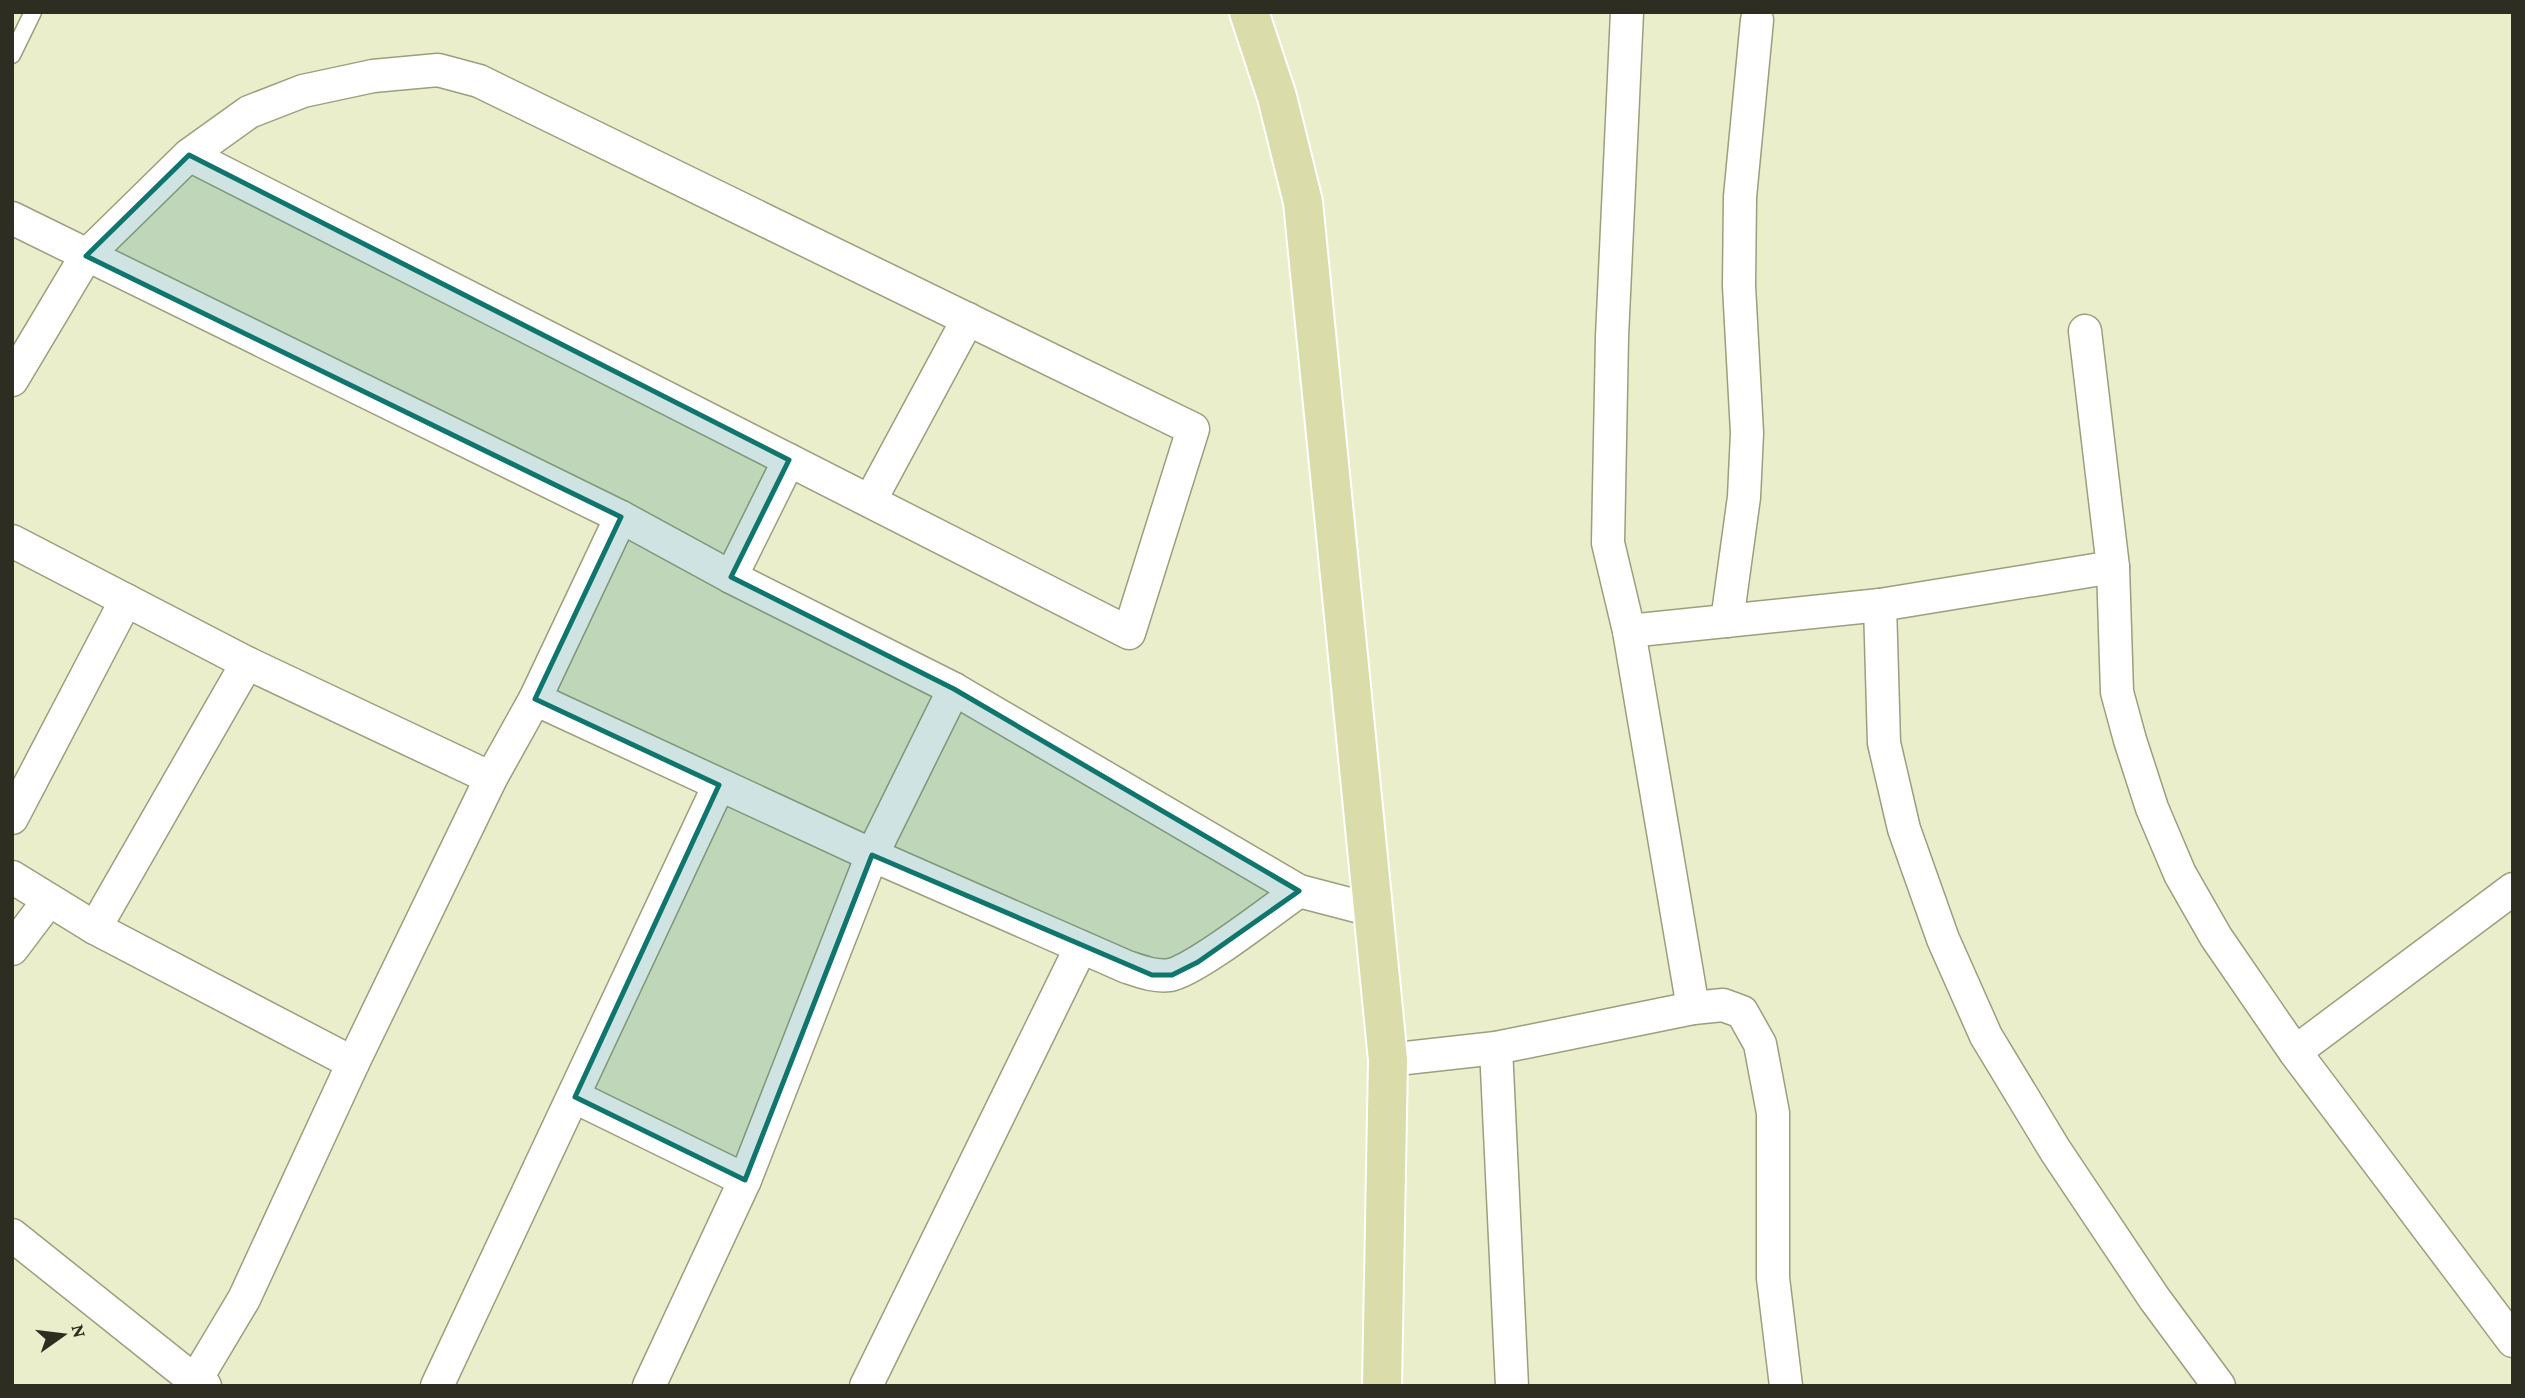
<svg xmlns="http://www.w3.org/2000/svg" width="2525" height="1398" font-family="'Crimson Pro',serif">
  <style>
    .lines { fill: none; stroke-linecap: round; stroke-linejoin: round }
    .service-casing { stroke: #9c9e7d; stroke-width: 19 }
    .minor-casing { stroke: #9c9e7d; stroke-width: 35 }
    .primary-casing { stroke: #fff; stroke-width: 42 }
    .service { stroke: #fff; stroke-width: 16 }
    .minor { stroke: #fff; stroke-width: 32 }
    .primary { stroke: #dadca9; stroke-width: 38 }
    .marked { fill: #0f766e; fill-opacity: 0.2; stroke: #0f766e; stroke-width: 5; stroke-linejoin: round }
  </style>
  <rect width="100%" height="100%" fill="#ebeecb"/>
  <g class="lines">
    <defs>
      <path id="service" d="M12,55L33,12"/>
      <g id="minor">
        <path d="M1627,12L1612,337L1608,543L1629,631L1693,1008"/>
        <path d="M12,218L621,517L731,577L954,689L1299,891L1372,910"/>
        <path d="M2085,331L2113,567L2117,692L2130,740L2152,808L2180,874L2216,937L2295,1052L2513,1341"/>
        <path d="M12,380L86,256L189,155L249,112L303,91L373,76L438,70L479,81L1193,429L1129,633L189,155"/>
        <path d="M870,501L968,319"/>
        <path d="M12,541L247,663L491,778"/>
        <path d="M731,577L789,460"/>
        <path d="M1880,605L1884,743L1904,829L1943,939L1986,1036L2055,1150L2154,1298L2219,1386"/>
        <path d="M1727,621L1744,497L1747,433L1739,286L1740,197L1757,20"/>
        <path d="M1629,631L1880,605L2113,567"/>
        <path d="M535,699L872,855L1127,967C1142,972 1155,977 1170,975C1196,970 1273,909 1299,891"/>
        <path d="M12,818L126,600"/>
        <path d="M12,877L95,928L353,1063"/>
        <path d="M95,928L247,663"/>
        <path d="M12,949L49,900"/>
        <path d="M1496,1048L1512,1386"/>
        <path d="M2295,1052L2513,889"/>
        <path d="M1388,1060L1496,1048L1693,1008L1723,1005L1742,1012L1760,1044L1773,1113V1278L1786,1386"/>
        <path d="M575,1097L745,1180"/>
        <path d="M12,1235L195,1381L205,1386"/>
        <path d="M190,1386L195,1381L244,1299L353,1063L491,778L535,699L621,517"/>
        <path d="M437,1386L719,785"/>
        <path d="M649,1386L745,1180L872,855L954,689"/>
        <path d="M866,1386L1081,947"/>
      </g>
      <path id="primary" d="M1249,12L1277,97L1303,202L1388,1060L1382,1386"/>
    </defs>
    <!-- service casing -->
    <use href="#service" class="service-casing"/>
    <!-- minor casing -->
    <use href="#minor" class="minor-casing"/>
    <!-- primary casing -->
    <use href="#primary" class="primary-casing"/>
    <!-- service -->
    <use href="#service" class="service"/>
    <!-- minor -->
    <use href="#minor" class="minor"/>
    <!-- primary -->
    <use href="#primary" class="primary"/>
  </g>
  <!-- marked area -->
  <path class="marked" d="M189,155L789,460L731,577L954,689L1299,891L1198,962L1172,975H1152L872,855L745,1180L575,1097L719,785L535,699L621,517L86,256Z"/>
  <!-- border -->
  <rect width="2525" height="1398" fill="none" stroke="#2d2e21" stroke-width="28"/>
  <!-- north arrow -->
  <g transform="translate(63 1335) rotate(76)" stroke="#ebeecb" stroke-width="5" paint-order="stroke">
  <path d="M0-5L12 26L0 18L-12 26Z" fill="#2d2e21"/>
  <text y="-10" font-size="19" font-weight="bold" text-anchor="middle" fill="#2d2e21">N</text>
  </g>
</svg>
